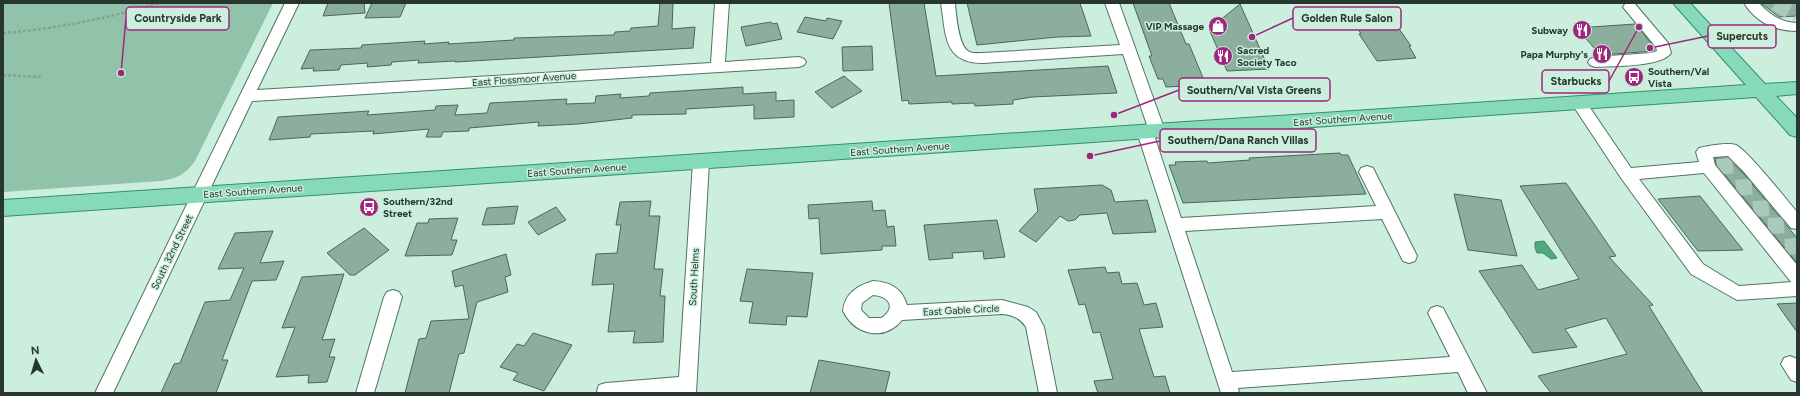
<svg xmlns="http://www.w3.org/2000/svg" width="1800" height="396" font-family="Figtree,sans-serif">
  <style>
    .green { fill: #90c3a9 }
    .water { fill: #4ea981; stroke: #428668 }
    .building { fill: #8caf9d; stroke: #486958 }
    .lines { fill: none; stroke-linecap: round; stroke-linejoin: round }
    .minor-tunnel { stroke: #aacab9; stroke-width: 16; stroke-dasharray: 16 8; stroke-linecap: butt }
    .minor-casing { stroke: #527363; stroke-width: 2 }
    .major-casing { stroke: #30916b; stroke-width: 2 }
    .path { stroke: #86a193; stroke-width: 2.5; stroke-dasharray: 3 2; stroke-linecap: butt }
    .minor { fill: #fff; fill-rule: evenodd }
    .major { fill: #86daba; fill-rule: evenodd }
    .labels { text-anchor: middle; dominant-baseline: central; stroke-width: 3; stroke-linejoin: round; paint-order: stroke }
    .poi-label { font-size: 10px; font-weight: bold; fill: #27362e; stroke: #cbefdc; text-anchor: end }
    .street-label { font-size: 10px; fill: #27362e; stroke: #cbefdc }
    .leader { fill: none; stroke: #a0267d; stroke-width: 1.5 }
    .callout-dot { fill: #a0267d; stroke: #cbefdc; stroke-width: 1.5 }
    .callout { fill: #cbefdc; stroke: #a0267d; stroke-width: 1.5 }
    .callout-label { font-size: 11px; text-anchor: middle; font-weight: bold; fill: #27362e }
  </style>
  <rect width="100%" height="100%" fill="#cbefdc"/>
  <!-- green -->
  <path class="green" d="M3,3H273L195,161C186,174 176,179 161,181L3,192Z"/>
  <!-- water -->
  <path class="water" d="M1544,241L1557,258L1551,259L1543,253H1537L1535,248V242Z"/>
  <!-- building -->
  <g class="building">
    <path d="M328,3H364L365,13L323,16Z"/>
    <path d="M372,3H406L400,17L365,18Z"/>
    <path d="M660,3H673L672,29L695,27L693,48L455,62V61L418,63L419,60L392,62L391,65L367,67L368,63L341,65L339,70L313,71L314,68L301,69L310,50L361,48L362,45L425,41L424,44L449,42L448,44L514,40V38L614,35L615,32L630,31L631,28L658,26Z"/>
    <path d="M889,3H924L936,76L1108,66L1117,93L1032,97L1013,100V104L975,106L974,103L952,104V102L909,104L908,100L902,101Z"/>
    <path d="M967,3H1080L1091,36L1057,37L977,45Z"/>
    <path d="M1133,3H1169L1186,44H1189L1206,85L1166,87L1163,79H1158L1149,56H1152Z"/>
    <path d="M1761,3H1797V16L1779,17Z"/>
    <path d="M1240,4L1269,69L1227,71L1209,29Z"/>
    <path d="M805,17L826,21L827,18L842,21L833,39L797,32Z"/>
    <path d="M1393,20L1411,46H1409L1416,58L1377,61L1359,34H1361L1354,22Z"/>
    <path d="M771,22L772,24L777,23L782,39L746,46L741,27Z"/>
    <path d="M1635,24L1655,48L1654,51L1600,55L1577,28Z"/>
    <path d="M872,46L873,70L843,71L842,47Z"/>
    <path d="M844,76L862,91L832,108L815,92Z"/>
    <path d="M743,87V94L776,92V101L794,100V117L754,119V105L686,109V114L632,115V118L578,124L538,126L539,122L469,128V131L443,132L441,137H426L429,129L373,134L374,131L311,134L310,137L269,140L278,117L369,111L367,115L435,110L436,106L458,105L455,115L487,113L490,103L567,99L566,104L595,103L596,96L621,94L620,98L649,96L650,93Z"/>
    <path d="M1340,153L1341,155H1348L1366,194L1183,203L1169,165H1176L1175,162L1207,161L1208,163L1250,160L1249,158Z"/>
    <path d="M1715,158H1727L1743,173L1797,238V263L1716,164Z"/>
    <path d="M1566,183L1616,256L1609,257L1653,305L1649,306L1703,393H1551L1538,376L1627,354L1606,318L1565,329L1577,347L1533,353L1479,271L1522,265L1538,290L1579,279L1520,186Z"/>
    <path d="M1102,185L1111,190L1115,202L1147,200L1156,232L1113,234L1107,213L1080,215L1075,220L1068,221L1060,216L1036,242L1019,231L1038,211L1034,189Z"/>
    <path d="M1454,194L1501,200L1517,256L1468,250Z"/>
    <path d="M1700,196L1743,250L1698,251L1658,199Z"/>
    <path d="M651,201L649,216H660L654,269H663L660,296H665L663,342L633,343L635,331L608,332L614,284L592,285L596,254L617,253L621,225H616L620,202Z"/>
    <path d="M872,201L873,211L885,210L887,227L894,226L896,246H882V250L821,254L819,218L809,219L808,205Z"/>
    <path d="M518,206L514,224L482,225L487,208Z"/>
    <path d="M556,207L566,220L538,235L528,222Z"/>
    <path d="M458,218L451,240H457L452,255L405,256L417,223H428L429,219Z"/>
    <path d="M997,220L1005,257L984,259L983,251L952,253L953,258L929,260L924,225Z"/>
    <path d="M364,228L389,250L355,275H350L327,253Z"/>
    <path d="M273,231L260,263L284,261L276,280L252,281L222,360H228L216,393H161L174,364L180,363L205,302L230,300L244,268L218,269L235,233Z"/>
    <path d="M506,254L511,275L505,277L508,292L477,302L464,353L459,354L449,393H405L419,339L426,338L431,321L469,319L463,285L455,287L452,271Z"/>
    <path d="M1105,267L1107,273L1119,272L1122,284L1137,283L1144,305L1156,303L1163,327L1139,329L1154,377L1165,376L1170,393H1098L1094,381L1113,379L1100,332L1093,333L1085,304L1079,305L1068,270Z"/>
    <path d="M747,269L813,273L807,317L787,316L786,325L749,323L753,302L740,301Z"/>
    <path d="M344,274L322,340L335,339L329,357H335L327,382L308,383L309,375L276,377L295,327L282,328L302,277Z"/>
    <path d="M1797,303V332L1777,304Z"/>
    <path d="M533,333L572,345L544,391L513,380L518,373L500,367L517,344L524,346Z"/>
    <path d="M819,360L890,372L885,393H810Z"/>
  </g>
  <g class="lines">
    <!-- minor-tunnel -->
    <g class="minor-tunnel">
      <path d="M1775,3L1797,15"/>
      <path d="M1717,167L1739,165"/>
      <path d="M1736,188L1757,186"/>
      <path d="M1753,209L1774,208"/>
      <path d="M1768,226L1789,225"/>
      <path d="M1785,247L1797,246"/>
    </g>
    <defs>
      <g id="minor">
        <path d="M285,3H299L257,90L711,63L715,3H729L725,62L799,57L804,59L806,62L804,65L799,67L252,101L113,393H95Z"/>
        <path d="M941,3H955C956,14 958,44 968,51C972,54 978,53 983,53L1120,45L1105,3H1119L1165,131L1162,135H1154L1181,218L1376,206L1359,172L1361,168L1367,166L1373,168L1417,256L1415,261L1409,263L1403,261L1382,219L1185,231L1232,372L1450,357L1428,313L1431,308L1437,306L1443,308L1487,393H1468L1458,372L1238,388L1239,393H1221L1137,132L1140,128H1148L1123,54L983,63C943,63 946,34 941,3Z"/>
        <path d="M1629,3L1635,4L1668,43L1671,53C1662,67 1612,66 1595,67L1590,65L1588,62L1590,59L1595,57L1651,53L1657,51L1656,47L1623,7L1625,4Z"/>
        <path d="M1744,3H1759C1770,15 1780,22 1797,23V31C1775,31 1756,22 1744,3Z"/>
        <path d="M1579,98L1584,99L1631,168L1699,162L1696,152L1699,148C1706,146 1728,142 1736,145C1748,151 1786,199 1797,212V229L1791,228L1744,172L1728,156L1713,157L1715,165L1797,265V296L1737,300L1691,274L1621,178L1574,107L1572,103L1574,99ZM1704,173L1791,282H1792L1739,286L1703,264L1639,179Z"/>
        <path d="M701,156L706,158L709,162L696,393H598L597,391L599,385L606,383L679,377L693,162L696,158Z"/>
        <path d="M873,281C890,282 902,288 907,305L1002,300L1028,307L1036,312L1044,327L1057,393H1039L1026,327C1020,318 1013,315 1002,314L902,320C884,342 855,335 843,311C845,293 857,286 873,281ZM873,295C889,296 897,308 881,318H869L861,310L862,303Z"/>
        <path d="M393,290L399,292L402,297L374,393H356L384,297L387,292Z"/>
        <path d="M1790,356L1797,359V382L1791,380L1781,364L1784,358Z"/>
      </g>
      <path id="major" d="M1673,3H1690L1765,84L1797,82V94L1776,96L1797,118V137L1790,135L1756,97L3,216V200L1746,85Z"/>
    </defs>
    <!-- minor casing -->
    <use href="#minor" class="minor-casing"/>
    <!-- major casing -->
    <use href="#major" class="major-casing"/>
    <!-- path -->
    <g class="path">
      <path d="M3,33C57,29 108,18 160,3"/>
      <path d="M3,75L42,77"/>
    </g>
    <!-- minor -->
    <use href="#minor" class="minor"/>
    <!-- major -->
    <use href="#major" class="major"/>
  </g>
  <!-- icons -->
  <defs>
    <symbol id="shop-disc" viewBox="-11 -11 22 22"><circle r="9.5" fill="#a0267d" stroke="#cbefdc"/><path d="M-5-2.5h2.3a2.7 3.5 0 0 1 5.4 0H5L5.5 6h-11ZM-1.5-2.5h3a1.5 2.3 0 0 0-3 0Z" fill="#fff"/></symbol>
    <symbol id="restaurant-disc" viewBox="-11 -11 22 22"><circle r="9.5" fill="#a0267d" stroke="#cbefdc"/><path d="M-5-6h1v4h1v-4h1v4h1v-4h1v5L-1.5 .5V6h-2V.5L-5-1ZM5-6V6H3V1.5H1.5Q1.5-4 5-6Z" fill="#fff"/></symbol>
    <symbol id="bus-disc" viewBox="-11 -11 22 22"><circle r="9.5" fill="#a0267d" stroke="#cbefdc"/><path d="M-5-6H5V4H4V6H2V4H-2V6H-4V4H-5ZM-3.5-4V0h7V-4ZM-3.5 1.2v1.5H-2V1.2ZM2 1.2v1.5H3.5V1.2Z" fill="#fff"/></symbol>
  </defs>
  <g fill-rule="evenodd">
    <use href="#shop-disc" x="1207" y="15" width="22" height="22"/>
    <use href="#restaurant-disc" x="1571" y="19" width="22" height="22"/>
    <use href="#restaurant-disc" x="1591" y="43" width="22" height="22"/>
    <use href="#restaurant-disc" x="1212" y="45" width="22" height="22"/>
    <use href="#bus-disc" x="1623" y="66" width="22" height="22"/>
    <use href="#bus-disc" x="358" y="196" width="22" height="22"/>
  </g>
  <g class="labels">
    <!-- poi labels -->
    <g class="poi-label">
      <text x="1204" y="26">VIP Massage</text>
      <text x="1568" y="30">Subway</text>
      <text x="1237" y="50" text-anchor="start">Sacred<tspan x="1237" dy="12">Society Taco</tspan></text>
      <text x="1588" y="54">Papa Murphy's</text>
      <text x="1648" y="71" text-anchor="start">Southern/Val<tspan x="1648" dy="12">Vista</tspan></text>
      <text x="383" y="201" text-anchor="start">Southern/32nd<tspan x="383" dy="12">Street</tspan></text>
    </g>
    <!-- street labels -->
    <g class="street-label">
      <text transform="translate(524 79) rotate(-4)">East Flossmoor Avenue</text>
      <text transform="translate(1343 119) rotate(-4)">East Southern Avenue</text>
      <text transform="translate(900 149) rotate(-4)">East Southern Avenue</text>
      <text transform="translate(577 170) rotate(-4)">East Southern Avenue</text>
      <text transform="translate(253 191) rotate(-4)">East Southern Avenue</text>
      <text transform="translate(172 252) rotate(-64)">South 32nd Street</text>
      <text transform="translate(694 277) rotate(-87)">South Helms</text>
      <text transform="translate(961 310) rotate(-3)">East Gable Circle</text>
    </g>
  </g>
  <!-- callouts -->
  <path class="leader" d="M121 73L126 18M1252 37L1293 18M1650 48L1708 36M1639 27L1609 81M1114 115L1179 90M1090 156L1160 141"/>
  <g class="callout-dot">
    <circle cx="121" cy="73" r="4"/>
    <circle cx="1252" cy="37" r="4"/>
    <circle cx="1650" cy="48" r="4"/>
    <circle cx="1639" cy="27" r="4"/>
    <circle cx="1114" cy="115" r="4"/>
    <circle cx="1090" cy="156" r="4"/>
  </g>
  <g class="callout">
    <rect x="126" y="7" width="103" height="23" rx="4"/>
    <rect x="1293" y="7" width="108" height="23" rx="4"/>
    <rect x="1708" y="25" width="68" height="23" rx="4"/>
    <rect x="1542" y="70" width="67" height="23" rx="4"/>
    <rect x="1179" y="78" width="151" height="23" rx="4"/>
    <rect x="1160" y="129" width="156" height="23" rx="4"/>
  </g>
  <g class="callout-label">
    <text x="178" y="22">Countryside Park</text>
    <text x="1347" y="22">Golden Rule Salon</text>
    <text x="1742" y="40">Supercuts</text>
    <text x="1576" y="85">Starbucks</text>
    <text x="1254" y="94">Southern/Val Vista Greens</text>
    <text x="1238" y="144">Southern/Dana Ranch Villas</text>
  </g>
  <!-- border -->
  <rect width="1800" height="396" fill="none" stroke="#27362e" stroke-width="8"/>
  <!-- north arrow -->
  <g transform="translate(36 360) rotate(355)" stroke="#cbefdc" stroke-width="3" paint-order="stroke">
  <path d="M0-3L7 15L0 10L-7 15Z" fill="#27362e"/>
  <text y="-6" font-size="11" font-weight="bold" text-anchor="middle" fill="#27362e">N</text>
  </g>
</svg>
